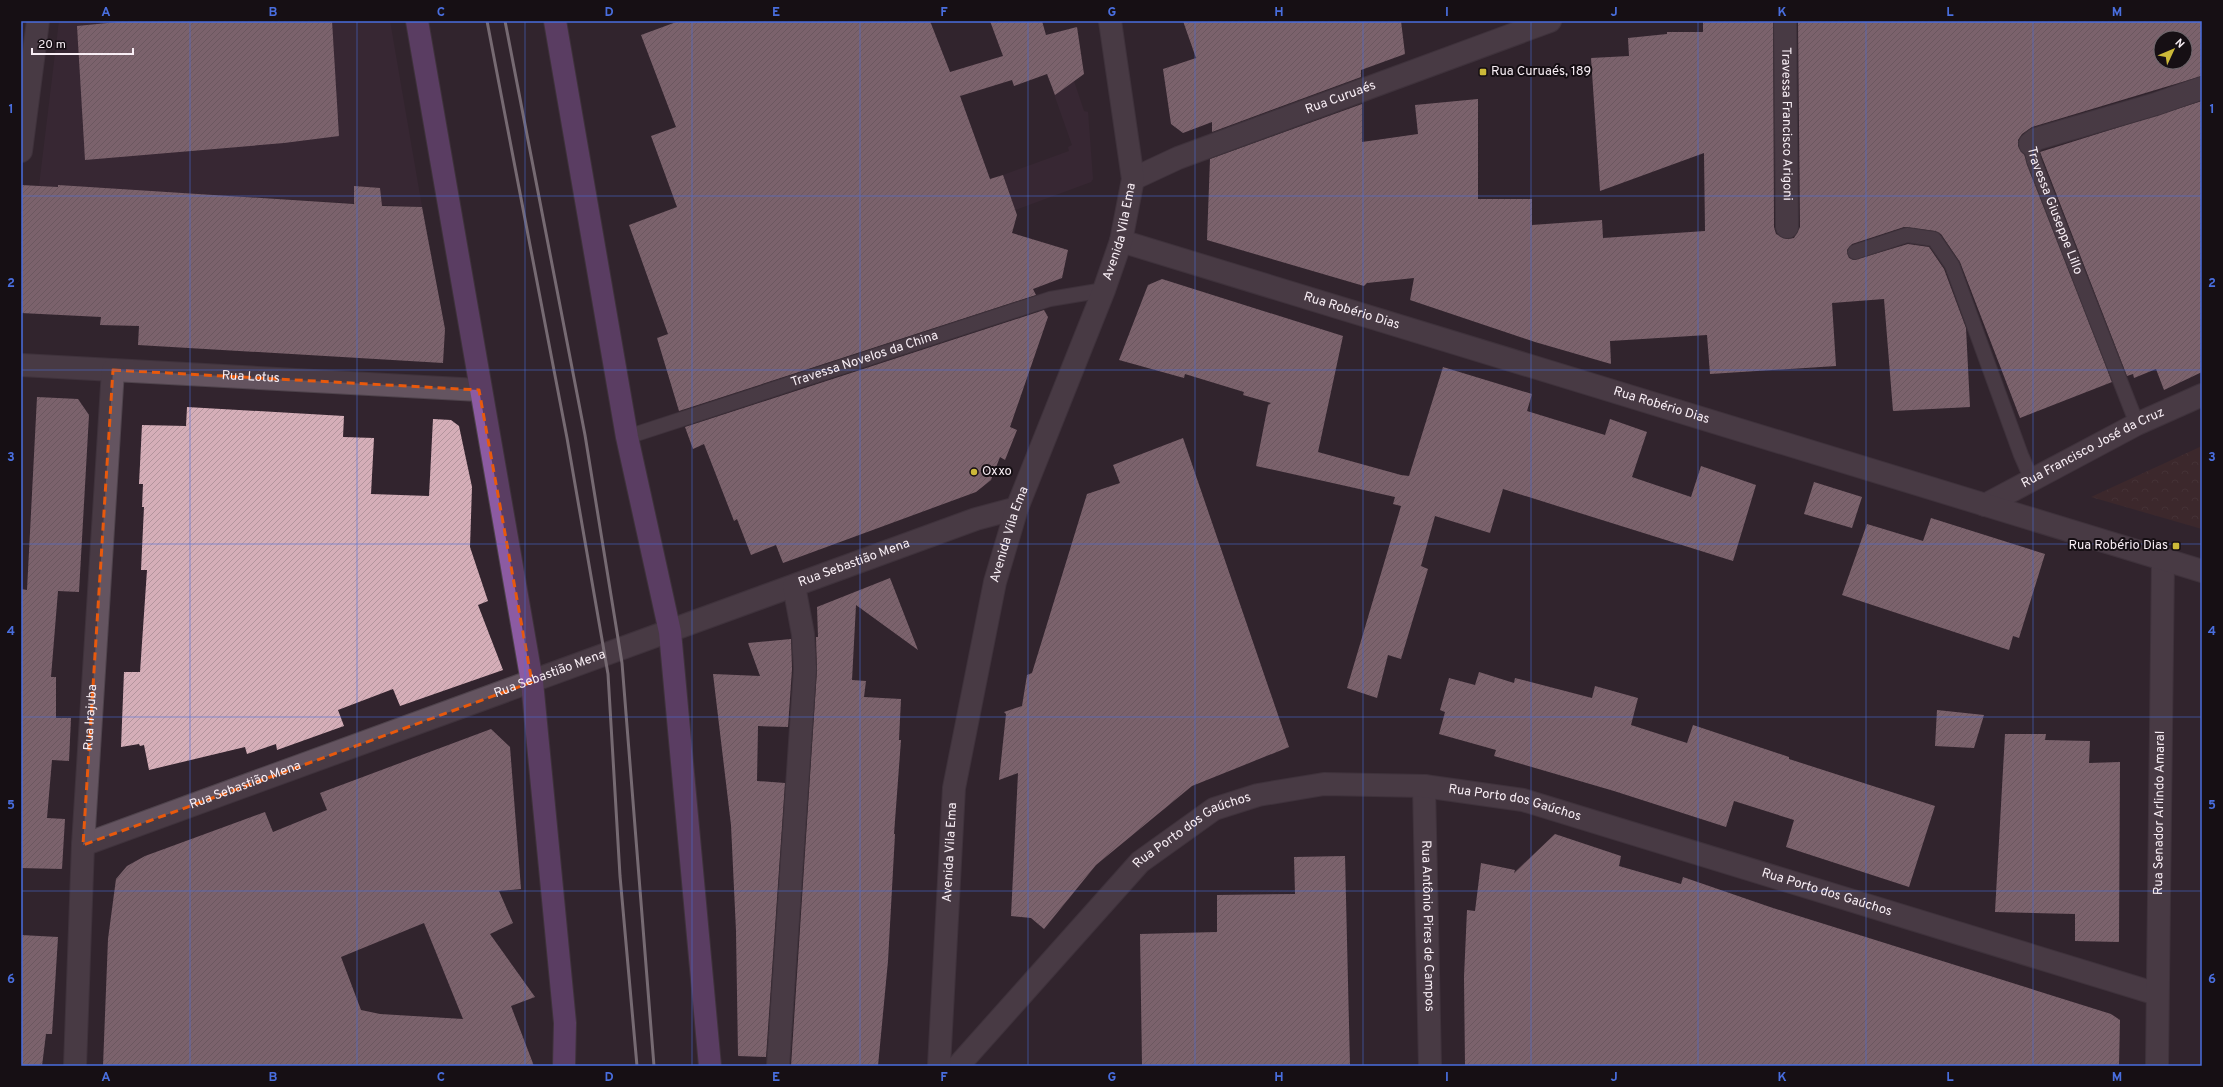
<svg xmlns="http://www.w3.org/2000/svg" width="2223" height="1087" font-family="Overpass,sans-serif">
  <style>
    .built { fill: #3f2b3a }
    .park { fill: url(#park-crowns) }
    .building { fill: url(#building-hatch); fill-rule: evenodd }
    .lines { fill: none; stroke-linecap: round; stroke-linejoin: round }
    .lane-casing { stroke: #4f434c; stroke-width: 16 }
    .street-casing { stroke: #4f434c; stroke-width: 24 }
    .secondary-casing { stroke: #4f434c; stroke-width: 24 }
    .primary-casing { stroke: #4f434c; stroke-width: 24 }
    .lane { stroke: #645460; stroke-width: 14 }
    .street { stroke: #645460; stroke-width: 22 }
    .secondary { stroke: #645460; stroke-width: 22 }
    .primary { stroke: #8c5ba2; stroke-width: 22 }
    .rail { stroke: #cabfc6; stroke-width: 3 }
    .marked { fill: none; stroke: #e8590c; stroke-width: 3; stroke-dasharray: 8 5; stroke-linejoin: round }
    .grid { fill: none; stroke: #496ede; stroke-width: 1; stroke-opacity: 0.55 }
    .poi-dot { fill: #ccb939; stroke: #160f14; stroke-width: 1.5 }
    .labels { text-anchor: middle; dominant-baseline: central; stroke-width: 4; stroke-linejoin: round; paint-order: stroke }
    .poi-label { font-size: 13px; fill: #f8eef5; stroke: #160f14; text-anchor: start }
    .street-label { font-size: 13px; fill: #f8eef5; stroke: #160f14 }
    .neatline { fill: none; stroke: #496ede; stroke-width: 1.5 }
    .grid-label { font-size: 13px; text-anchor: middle; font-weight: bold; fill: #496ede }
  </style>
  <defs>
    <pattern id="park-crowns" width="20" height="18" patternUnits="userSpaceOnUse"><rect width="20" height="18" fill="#4a2d2a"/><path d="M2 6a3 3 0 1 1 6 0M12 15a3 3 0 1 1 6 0" fill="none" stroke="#5c423f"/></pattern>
    <pattern id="building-hatch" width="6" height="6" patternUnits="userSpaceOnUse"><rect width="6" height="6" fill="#d5aeb8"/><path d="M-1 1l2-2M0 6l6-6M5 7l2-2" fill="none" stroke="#b2949c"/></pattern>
  </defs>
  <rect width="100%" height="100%" fill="#32242e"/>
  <!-- built -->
  <g class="built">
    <path d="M59,21H390L422,207L39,186Z"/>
    <path d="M1074,81L1084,111L1088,112L1093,179L1091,182L1015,210L1003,175L1069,151L1068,147L1072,145L1053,91L1065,87Z"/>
  </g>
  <!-- park -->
  <path class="park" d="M2202,446V529L2091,497Z"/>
  <!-- building -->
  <g class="building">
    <path d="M128,21H332L339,136L284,143L85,160L77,26Z"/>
    <path d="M679,21H930L950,72L1003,56L990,21H1042L1046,35L1077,27L1084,74L1055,95L1047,74L1014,86L1012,80L960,96L990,179L1003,175L1017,215L1012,233L1068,250L1062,278L1033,289L1036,295L679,411L657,338L668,334L629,225L677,207L651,136L676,127L641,35Z"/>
    <path d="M1183,21H1401L1405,54L1361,70V77L1212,132V122L1183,133L1171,124L1163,69L1196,58Z"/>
    <path d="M1703,21H1773L1774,227L1776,234L1787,239L1794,238L1800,227L1798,21H2202V76L2032,127L2022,134L2018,140V146L2024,154L2112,382L2020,418L1960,262L1941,234L1935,231L1904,227L1852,244L1847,250L1849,258L1854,260L1908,244L1929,247L1944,269L1966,328L1970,407L1893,411L1884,299L1832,303L1836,366L1710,374L1707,335L1610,341L1611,364L1535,342L1410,300L1414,278L1367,283L1364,286L1207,240L1210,159L1362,104V142L1418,134L1415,105L1478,99V199H1532V225L1602,220L1603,238L1705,231L1704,153L1600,191L1591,58L1629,56L1628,38L1667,34V32H1703ZM2161,38H2185V62H2161Z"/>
    <path d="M2202,101V372L2164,390L2156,369L2134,378L2133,374L2127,376L2040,152Z"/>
    <path d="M21,185L58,187V185L354,204V186L380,188L382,206L422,207L445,329L443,363L138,345L139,326L100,325L101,317L21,313Z"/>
    <path d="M1162,279L1343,336L1318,452L1401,475L1409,476L1443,367L1532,394L1527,411L1605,435L1610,419L1647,432L1632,477L1691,497L1701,466L1756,485L1733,561L1503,489L1490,533L1435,516L1421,566L1428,569L1401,659L1388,655L1377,698L1347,688L1401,506L1393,504L1395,497L1256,466L1268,405L1271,403L1243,395L1244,392L1185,374L1184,378L1119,360L1148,285Z"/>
    <path d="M1044,310L1048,317L1010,427L1017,430L1005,460L1000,457L991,480L976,492L783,563L776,545L751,555L737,519L734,521L704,444L693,449L685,427Z"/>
    <path d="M37,397L78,399L89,415L79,592L58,591L51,677H56V718H71L69,761L52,760L47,818L65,819L62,869L21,868V589L27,590Z"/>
    <path d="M187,407L344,416L343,437L374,438L371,494L429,496L433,419L451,420L459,426L472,487L470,547L488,601L478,605L503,670L400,706L393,689L338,710L344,726L277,750L276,744L247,754L245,747L149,770L144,745L140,746L139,744L121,747L124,672H140L147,570H141L144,507H142L143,484H139L142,425L186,426Z"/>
    <path d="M1183,438L1289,747L1192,786L1096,865L1044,929L1031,918L1011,916L1018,773L999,780L1006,714L1004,712L1022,706L1027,675L1032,673L1087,494L1120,483L1113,465Z"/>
    <path d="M1814,482L1862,497L1852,528L1804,514Z"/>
    <path d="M1931,518L2045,554L2019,638L2013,636L2009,650L1842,595L1867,524L1923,541Z"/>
    <path d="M890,578L918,650L856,605L852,680L866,681L864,697L901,699L899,740H901L894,834H895L888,961L878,1066H791L817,670L816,637H818L817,607Z"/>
    <path d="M791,639L792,669L788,727L758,726L757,781L785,783L766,1057L738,1056L736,931L731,825L713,674L760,676L748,643Z"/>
    <path d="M1479,672L1514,683L1515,678L1592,698L1595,686L1638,698L1631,725L1687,743L1693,725L1789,757V759L1935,806L1909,887L1786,847L1794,820L1734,801L1726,827L1614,791L1494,756L1496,750L1439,734L1445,712L1440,710L1449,678L1475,685Z"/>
    <path d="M1937,710L1984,715L1974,748L1935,746Z"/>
    <path d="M491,729L510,747L521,889L499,891L513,923L490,934L535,997L511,1006L534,1066H103L108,939L116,879L127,866L145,856L265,812L273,832L327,810L320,793ZM424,923L463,1019L380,1014L361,1010L341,957Z"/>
    <path d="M2005,734H2046L2045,740L2090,741L2089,763L2120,762L2119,942L2075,941V914L1995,912Z"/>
    <path d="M1555,834L1621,856L1619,866L1681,884L1683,877L1770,907L2111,1014L2120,1020L2119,1066H1465L1464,977L1467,910L1475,911L1481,863L1515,870L1514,873Z"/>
    <path d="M1345,856L1350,1066H1142L1140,934L1217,932V895L1295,894L1294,857Z"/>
    <path d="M21,935L58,937L52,1034H46L42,1066H21Z"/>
  </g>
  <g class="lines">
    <defs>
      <g id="lane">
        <path id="s1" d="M2030,144L2034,161L2137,424"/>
        <path d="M1855,252L1907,235L1934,239L1952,265L2021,455L2032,480"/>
        <path id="s2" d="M627,437L1050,299L1104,290"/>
      </g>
      <g id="street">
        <path id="s3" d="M1785,21L1787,227"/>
        <path d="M2030,144L2036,139L2156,104L2202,88"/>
        <path d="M21,151L38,21"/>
        <path id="s4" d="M1133,179L1178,158L1550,21"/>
        <path id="s5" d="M21,365L479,390"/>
        <path id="s6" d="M1985,505L2137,424L2202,395"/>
        <path id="s7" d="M1424,786L1430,1066"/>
        <path id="s8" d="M83,845L976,519L1017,508"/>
        <path id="s9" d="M75,1066L83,845L113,370"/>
        <path d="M778,1066L805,669L803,634L794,586"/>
        <path id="s10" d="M958,1066L1140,862L1214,809L1258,795L1324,784L1424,786L1523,800L2157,994"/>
        <path id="s11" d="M2157,1066L2163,560"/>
      </g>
      <g id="secondary">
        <path id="s12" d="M1121,241L2202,571"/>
        <path id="s13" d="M939,1066L954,788L995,582L1017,508L1104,290L1121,241L1133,179L1110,21"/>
      </g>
      <g id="primary">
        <path d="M417,21L532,682L565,1023L564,1066"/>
        <path d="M555,21L627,437L670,632L710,1066"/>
      </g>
    </defs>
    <!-- lane casing -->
    <use href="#lane" class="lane-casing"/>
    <!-- street casing -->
    <use href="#street" class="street-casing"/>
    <!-- secondary casing -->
    <use href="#secondary" class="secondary-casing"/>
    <!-- primary casing -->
    <use href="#primary" class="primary-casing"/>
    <!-- lane -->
    <use href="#lane" class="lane"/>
    <!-- street -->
    <use href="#street" class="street"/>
    <!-- secondary -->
    <use href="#secondary" class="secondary"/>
    <!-- primary -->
    <use href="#primary" class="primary"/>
    <!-- rail -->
    <g class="rail">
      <path d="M487,21L567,438L608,674L620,876L637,1066"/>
      <path d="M505,21L585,435L622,663L654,1066"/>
    </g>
  </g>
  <!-- marked area -->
  <path d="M0 0H2223V1087H0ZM113,370L479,390L532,682L83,845Z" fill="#32242e" fill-opacity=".55" fill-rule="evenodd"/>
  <path class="marked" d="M113,370L479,390L532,682L83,845Z"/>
  <!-- grid -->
  <path class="grid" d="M190,21V1066M357,21V1066M525,21V1066M692,21V1066M860,21V1066M1028,21V1066M1195,21V1066M1363,21V1066M1531,21V1066M1698,21V1066M1866,21V1066M2033,21V1066M21,196H2202M21,370H2202M21,544H2202M21,717H2202M21,891H2202"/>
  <!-- markers -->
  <g class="poi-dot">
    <rect x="1479" y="68" width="8" height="8" rx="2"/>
    <circle cx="974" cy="472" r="4"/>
    <rect x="2172" y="542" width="8" height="8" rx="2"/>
  </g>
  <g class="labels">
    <!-- poi labels -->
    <g class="poi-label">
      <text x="1491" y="72">Rua Curuaés, 189</text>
      <text x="982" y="472">Oxxo</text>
      <text x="2168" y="546" text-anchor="end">Rua Robério Dias</text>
    </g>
    <!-- street labels -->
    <g class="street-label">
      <text stroke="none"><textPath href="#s4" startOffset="223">Rua Curuaés</textPath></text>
      <text stroke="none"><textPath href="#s3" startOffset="103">Travessa Francisco Arigoni</textPath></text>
      <text stroke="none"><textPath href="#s1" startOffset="71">Travessa Giuseppe Lillo</textPath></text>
      <text stroke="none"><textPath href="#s13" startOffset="861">Avenida Vila Ema</textPath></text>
      <text stroke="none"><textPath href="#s12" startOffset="241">Rua Robério Dias</textPath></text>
      <text stroke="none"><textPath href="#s2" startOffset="250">Travessa Novelos da China</textPath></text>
      <text stroke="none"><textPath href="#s5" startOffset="230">Rua Lotus</textPath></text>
      <text stroke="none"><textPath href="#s12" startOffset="565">Rua Robério Dias</textPath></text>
      <text stroke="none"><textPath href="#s6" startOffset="122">Rua Francisco José da Cruz</textPath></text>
      <text stroke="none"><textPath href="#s13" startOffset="538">Avenida Vila Ema</textPath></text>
      <text stroke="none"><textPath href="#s8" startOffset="821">Rua Sebastião Mena</textPath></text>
      <text stroke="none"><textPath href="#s8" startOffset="497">Rua Sebastião Mena</textPath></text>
      <text stroke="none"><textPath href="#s9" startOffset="349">Rua Irajuba</textPath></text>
      <text stroke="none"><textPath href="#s8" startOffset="173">Rua Sebastião Mena</textPath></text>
      <text stroke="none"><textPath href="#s10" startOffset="670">Rua Porto dos Gaúchos</textPath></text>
      <text stroke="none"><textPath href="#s11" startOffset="253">Rua Senador Arlindo Amaral</textPath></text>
      <text stroke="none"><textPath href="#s10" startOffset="335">Rua Porto dos Gaúchos</textPath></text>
      <text stroke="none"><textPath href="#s13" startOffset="214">Avenida Vila Ema</textPath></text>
      <text stroke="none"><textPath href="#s10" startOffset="995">Rua Porto dos Gaúchos</textPath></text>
      <text stroke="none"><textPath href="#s7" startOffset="140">Rua Antônio Pires de Campos</textPath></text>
    </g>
  </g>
  <!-- border -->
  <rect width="2223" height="1087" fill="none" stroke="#160f14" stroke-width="44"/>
  <!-- north arrow -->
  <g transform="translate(2173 50) rotate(46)"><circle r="19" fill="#160f14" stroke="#70686e"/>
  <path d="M0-3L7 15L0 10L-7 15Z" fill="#ccb939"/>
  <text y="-6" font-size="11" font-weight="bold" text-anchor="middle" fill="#f8eef5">N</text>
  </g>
  <!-- scale -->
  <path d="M32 48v6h101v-6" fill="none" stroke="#f8eef5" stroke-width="2"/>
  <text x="38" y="48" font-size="12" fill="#f8eef5" stroke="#160f14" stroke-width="3" paint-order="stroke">20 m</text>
  <rect x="22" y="22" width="2179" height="1043" class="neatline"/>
  <g class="grid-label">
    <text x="106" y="16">A</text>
    <text x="273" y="16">B</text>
    <text x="441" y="16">C</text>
    <text x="609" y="16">D</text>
    <text x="776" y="16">E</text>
    <text x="944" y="16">F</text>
    <text x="1112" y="16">G</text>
    <text x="1279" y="16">H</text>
    <text x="1447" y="16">I</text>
    <text x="1614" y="16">J</text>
    <text x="1782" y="16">K</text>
    <text x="1950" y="16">L</text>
    <text x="2117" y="16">M</text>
    <text x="11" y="113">1</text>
    <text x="2212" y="113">1</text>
    <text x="11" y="287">2</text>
    <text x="2212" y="287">2</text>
    <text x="11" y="461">3</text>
    <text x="2212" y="461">3</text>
    <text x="11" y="635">4</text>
    <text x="2212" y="635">4</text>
    <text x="11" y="809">5</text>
    <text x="2212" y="809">5</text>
    <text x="11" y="983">6</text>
    <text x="2212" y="983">6</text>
    <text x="106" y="1081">A</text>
    <text x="273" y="1081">B</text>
    <text x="441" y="1081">C</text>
    <text x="609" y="1081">D</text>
    <text x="776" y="1081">E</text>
    <text x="944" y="1081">F</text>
    <text x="1112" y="1081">G</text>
    <text x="1279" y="1081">H</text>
    <text x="1447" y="1081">I</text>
    <text x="1614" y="1081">J</text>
    <text x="1782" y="1081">K</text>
    <text x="1950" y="1081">L</text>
    <text x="2117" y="1081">M</text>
  </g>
</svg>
